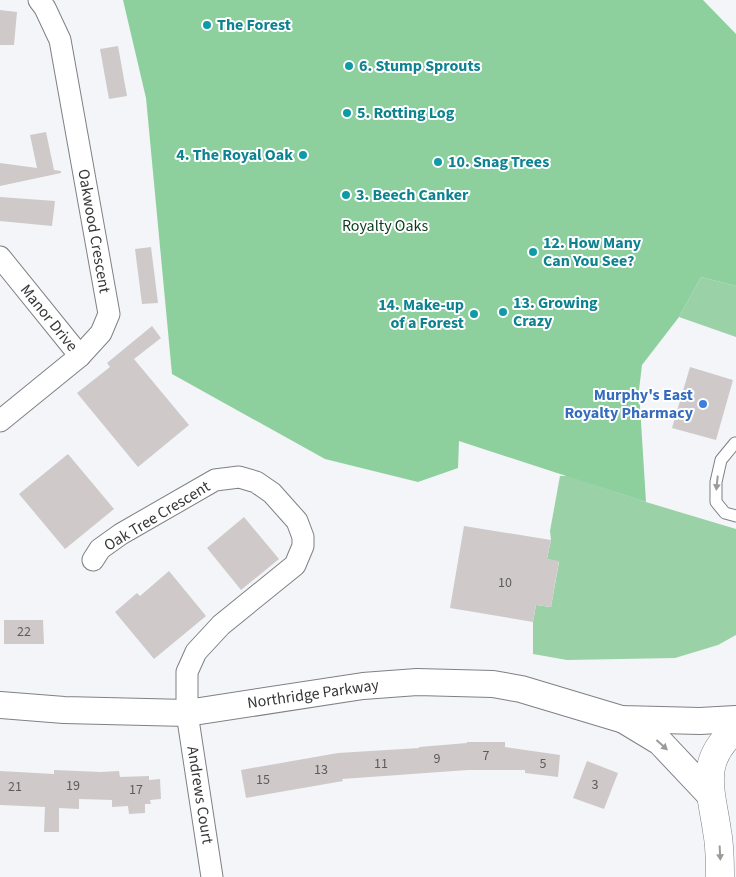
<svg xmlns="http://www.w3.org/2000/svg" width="736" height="877" font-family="'Source Sans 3',sans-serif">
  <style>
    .green { fill: #9bd1a6 }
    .forest { fill: #8ed09d }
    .building { fill: #cfcac9 }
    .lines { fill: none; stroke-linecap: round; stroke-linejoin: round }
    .service-casing { stroke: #7f8084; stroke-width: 13 }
    .minor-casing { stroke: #7f8084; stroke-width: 23 }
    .tertiary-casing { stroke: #7f8084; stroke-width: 28 }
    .primary-casing { stroke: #7f8084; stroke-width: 29 }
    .service { stroke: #fff; stroke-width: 11 }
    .minor { stroke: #fff; stroke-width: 21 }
    .tertiary { stroke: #fff; stroke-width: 26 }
    .primary { stroke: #fff; stroke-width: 28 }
    .oneway { fill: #9b9b9c }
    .culture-dot { fill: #0f9aa8; stroke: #fff; stroke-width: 2 }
    .shop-dot { fill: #3f7fe0; stroke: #fff; stroke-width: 2 }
    .labels { text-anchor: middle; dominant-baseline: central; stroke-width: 4; stroke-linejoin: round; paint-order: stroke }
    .number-label { font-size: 14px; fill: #5d5c5d }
    .culture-label { font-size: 16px; font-weight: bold; fill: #0d838f; stroke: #fff; text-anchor: start }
    .park-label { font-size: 16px; fill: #0a3c1c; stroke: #fff }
    .street-label { font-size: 16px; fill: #373739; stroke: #fff }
    .shop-label { font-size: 16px; font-weight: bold; fill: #366cbe; stroke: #fff; text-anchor: end }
  </style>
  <rect width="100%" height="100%" fill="#f3f5f9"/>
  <!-- green -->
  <g class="green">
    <path d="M701,277L736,286V337L679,317Z"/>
    <path d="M560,476H568L646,502L736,529V635L718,645L675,658L567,660L533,654V622L536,605L551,607L559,562L547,559L551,540L550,531Z"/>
  </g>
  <!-- forest -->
  <path class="forest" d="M123,0H703L736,34V286L701,277L679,317L642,365L639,390L646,502L459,441L458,468L418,482L325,459L172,374L146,98Z"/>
  <!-- building -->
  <g class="building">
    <path d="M0,10L17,12L14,45H0Z"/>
    <path d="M118,46L127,96L109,99L100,49Z"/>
    <path d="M46,132L54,170L61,171V173L0,186V163L37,168L30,135Z"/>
    <path d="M0,197L55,201L52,226L0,221Z"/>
    <path d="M151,247L158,303L142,304L135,249Z"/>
    <path d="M152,326L161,338L134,359L189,425L138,467L77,393L110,367L107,363Z"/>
    <path d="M690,367L733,380L716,440L672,428Z"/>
    <path d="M68,454L114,509L65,549L19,494Z"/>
    <path d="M244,517L279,559L241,590L207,548Z"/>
    <path d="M464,526L551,540L547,559L559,561L551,607L536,605L533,622L450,608Z"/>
    <path d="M169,571L206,616L154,659L115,612L137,593L140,596Z"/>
    <path d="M4,620H43L44,644H4Z"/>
    <path d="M467,742H505V747L560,755L558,777L525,773V770H468L342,779L343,781L246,798L241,770L338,753L419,748V747L467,743Z"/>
    <path d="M587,761L618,773L604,809L573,798Z"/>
    <path d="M54,770L101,772L119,771L120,777L149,776V780L160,779L161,799L150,800L151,804H145V813L129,814L128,806L112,807V800L79,799V809L59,808V832H44L45,807L0,805V771L54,774Z"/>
  </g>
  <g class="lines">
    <defs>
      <path id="service" d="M735,443L721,460L716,482V502L725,513L736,516"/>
      <g id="minor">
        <path d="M0,257L80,356"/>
        <path d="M0,421L80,356L101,333L109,314L60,40L45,8L39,0"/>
        <path d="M93,560L100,549L121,534L215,480L239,477L256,482L272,493L297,521L303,537V546L295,565L221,625L196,652L187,672V713L212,877"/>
      </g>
      <g id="tertiary">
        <path d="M0,705L64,710L187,713L363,686L417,682L493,684L521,689L621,719L700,721L736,719"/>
        <path d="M622,719L660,742L710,795"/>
      </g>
      <path id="primary" d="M720,877C720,861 720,846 717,831C711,789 698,761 736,729"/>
    </defs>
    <!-- service casing -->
    <use href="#service" class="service-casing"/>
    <!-- minor casing -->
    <use href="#minor" class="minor-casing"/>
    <!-- tertiary casing -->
    <use href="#tertiary" class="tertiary-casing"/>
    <!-- primary casing -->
    <use href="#primary" class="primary-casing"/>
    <!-- service -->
    <use href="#service" class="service"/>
    <!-- minor -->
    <use href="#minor" class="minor"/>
    <!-- tertiary -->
    <use href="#tertiary" class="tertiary"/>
    <!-- primary -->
    <use href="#primary" class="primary"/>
  </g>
  <!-- one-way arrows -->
  <defs><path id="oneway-solid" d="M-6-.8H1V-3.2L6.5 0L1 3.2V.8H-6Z" transform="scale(1.25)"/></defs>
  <g class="oneway">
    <use href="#oneway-solid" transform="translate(717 483) rotate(96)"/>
    <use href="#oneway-solid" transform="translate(662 745) rotate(42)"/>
    <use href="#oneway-solid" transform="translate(720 853) rotate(87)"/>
  </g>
  <!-- markers -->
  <g class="culture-dot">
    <circle cx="207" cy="25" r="5"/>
    <circle cx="349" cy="66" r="5"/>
    <circle cx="347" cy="113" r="5"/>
    <circle cx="303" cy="155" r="5"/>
    <circle cx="438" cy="162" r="5"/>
    <circle cx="346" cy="195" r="5"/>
    <circle cx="533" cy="252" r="5"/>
    <circle cx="503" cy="312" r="5"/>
    <circle cx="474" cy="314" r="5"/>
  </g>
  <circle class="shop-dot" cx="703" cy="404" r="5"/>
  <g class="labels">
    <!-- number labels -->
    <g class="number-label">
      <text x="505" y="583">10</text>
      <text x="24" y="632">22</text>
      <text x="486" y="756">7</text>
      <text x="437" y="759">9</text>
      <text x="381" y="764">11</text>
      <text x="543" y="764">5</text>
      <text x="321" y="770">13</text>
      <text x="263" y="780">15</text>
      <text x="595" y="785">3</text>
      <text x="73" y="786">19</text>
      <text x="15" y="787">21</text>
      <text x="136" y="790">17</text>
    </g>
    <!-- culture labels -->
    <g class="culture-label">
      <text x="217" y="25">The Forest</text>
      <text x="359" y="66">6. Stump Sprouts</text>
      <text x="357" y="113">5. Rotting Log</text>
      <text x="293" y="155" text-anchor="end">4. The Royal Oak</text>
      <text x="448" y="162">10. Snag Trees</text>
      <text x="356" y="195">3. Beech Canker</text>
      <text x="543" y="243">12. How Many<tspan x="543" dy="18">Can You See?</tspan></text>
      <text x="513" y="303">13. Growing<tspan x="513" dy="18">Crazy</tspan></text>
      <text x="464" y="305" text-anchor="end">14. Make-up<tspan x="464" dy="18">of a Forest</tspan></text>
    </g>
    <!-- park labels -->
    <g class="park-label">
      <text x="385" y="226">Royalty Oaks</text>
    </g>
    <!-- street labels -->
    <g class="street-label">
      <text transform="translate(94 231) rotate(80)">Oakwood Crescent</text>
      <text transform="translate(49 318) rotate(51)">Manor Drive</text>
      <text transform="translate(157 516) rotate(-31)">Oak Tree Crescent</text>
      <text transform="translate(313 694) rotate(-8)">Northridge Parkway</text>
      <text transform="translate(200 795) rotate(81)">Andrews Court</text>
    </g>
    <!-- shop labels -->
    <g class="shop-label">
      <text x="693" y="395">Murphy's East<tspan x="693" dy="18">Royalty Pharmacy</tspan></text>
    </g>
  </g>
</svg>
